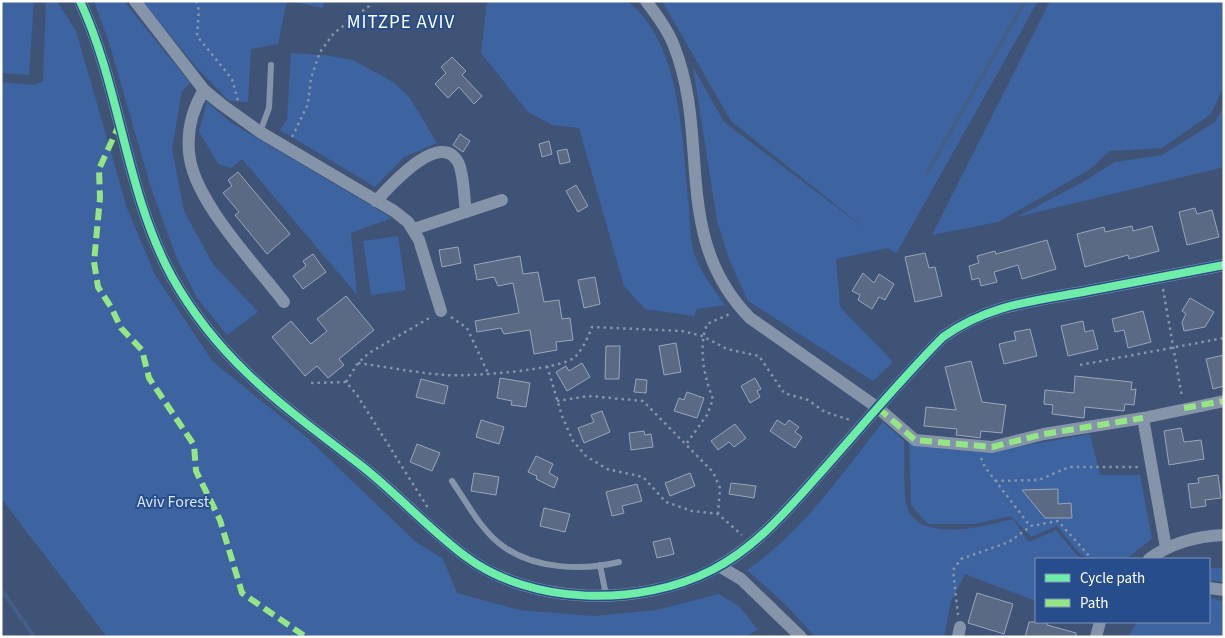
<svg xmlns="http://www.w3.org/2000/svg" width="1225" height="638" font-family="'Source Sans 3',sans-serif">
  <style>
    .green { fill: #3d63a1 }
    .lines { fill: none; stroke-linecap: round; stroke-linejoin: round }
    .stream { stroke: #445e8a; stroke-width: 4 }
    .building { fill: #5a6a85; stroke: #9aa5b9 }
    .path { stroke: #8694a9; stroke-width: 2.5; stroke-dasharray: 2.5 4; stroke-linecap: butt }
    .lane { stroke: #8694a9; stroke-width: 6 }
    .street { stroke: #8694a9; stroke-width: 12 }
    .quiet { stroke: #94e586; stroke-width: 6; stroke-dasharray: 12 6; stroke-linecap: butt }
    .cycleway-casing { stroke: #284d8c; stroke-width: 11 }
    .cycleway { stroke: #6deda7; stroke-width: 8 }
    .labels { text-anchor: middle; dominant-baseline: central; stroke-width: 4; stroke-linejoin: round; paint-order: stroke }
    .park-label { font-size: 16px; fill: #dbe6f8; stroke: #284d8c }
    .quarter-label { font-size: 19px; letter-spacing: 1px; fill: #fff; stroke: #284d8c }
  </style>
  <rect width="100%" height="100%" fill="#3f5376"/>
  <!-- green -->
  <g class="green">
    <path d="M1,1H34L29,75L1,73Z"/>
    <path d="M46,1H57L76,31L127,208L155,275L213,362L304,435L416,542L443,559L457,593L519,610L594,616L657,610L719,594L739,606L758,630L745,637H107L1,498V82L35,85L43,81Z"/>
    <path d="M94,1H124L190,83L182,91L172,149L184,211L213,264L258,312L227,335L197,298L177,259L151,188L110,46Z"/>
    <path d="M142,1H287L278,44L251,49L248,102L229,101L197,68Z"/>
    <path d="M289,1H324L323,8Z"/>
    <path d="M487,1H627C683,43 682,144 689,207C690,221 690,236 693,249C698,270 713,288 725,305L697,309L694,316L645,309L624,286L579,128L552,125L528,112L481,53Z"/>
    <path d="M662,1H1038L896,254L888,248L836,259L840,307L893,362L873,381L748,301L729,259L717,221L693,67L724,122L867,230L731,121Z"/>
    <path d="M1050,1H1224V86L1211,114L1162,148L1110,151L1089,170L998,222L932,235Z"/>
    <path d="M291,53L324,55L353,60L393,82L410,98L437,143L404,157L375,187L280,130L287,120Z"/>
    <path d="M207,102L230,122L392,218L351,233L357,295L242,159L232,168L218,164L199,131Z"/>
    <path d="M1224,106V167L1017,217L1081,183L1115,162L1162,155L1215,122Z"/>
    <path d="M398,236L406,290L371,295L363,241Z"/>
    <path d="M883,422L904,441C905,455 903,497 907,507C920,544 985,526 1013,519L1029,542L1056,530L1076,554L1082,559H1036V601L965,574L951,601L944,637H815L785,604L747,570C803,531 841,475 883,422Z"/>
    <path d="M1090,434L1100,475H1140L1152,539L1126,559H1088L1078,552L1057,526L1031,537L1011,516L975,524H928L911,505L909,443L970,451L1017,447Z"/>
    <path d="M1209,568H1224V582L1209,580Z"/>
    <path d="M1209,597L1224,602V637H1128L1137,622H1209Z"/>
  </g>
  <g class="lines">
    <!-- stream -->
    <g class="stream">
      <path d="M927,173L1025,1"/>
      <path d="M1,589L34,637"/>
    </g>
  </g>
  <!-- building -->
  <g class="building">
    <path d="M452,57L466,71L462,75L482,96L474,104L459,87L448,98L435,84L446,73L441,67Z"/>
    <path d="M460,134L470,141L463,152L453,145Z"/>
    <path d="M549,141L552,154L542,157L539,144Z"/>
    <path d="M567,149L570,162L560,164L557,151Z"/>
    <path d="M238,172L290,234L267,254L235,215L239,212L223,193L232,186L228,180Z"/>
    <path d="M576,185L588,206L578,212L566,191Z"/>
    <path d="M1195,208L1197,214L1212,210L1219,237L1187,245L1179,212Z"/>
    <path d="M1132,226L1133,231L1152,226L1159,251L1129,259L1128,255L1085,267L1077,234L1104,227L1105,232Z"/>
    <path d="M1047,240L1056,269L1022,279L1018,265L994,272L997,282L981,286L979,278L972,280L969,266L979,263L977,256L995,251L996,254Z"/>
    <path d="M458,247L461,263L442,267L439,250Z"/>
    <path d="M925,253L929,268L935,267L942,296L915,302L905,257Z"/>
    <path d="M313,254L326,272L303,289L293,276L306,266L303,261Z"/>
    <path d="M520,256L523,274L538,272L544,302L559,300L562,319L570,318L573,340L556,342L557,350L534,354L530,330L504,334L501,328L477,332L475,321L519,313L513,283L498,286L494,277L477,280L474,265Z"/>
    <path d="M863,273L874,283L879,274L894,284L885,300L879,297L872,309L858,300L860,295L852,291Z"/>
    <path d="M595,277L600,304L584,308L578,280Z"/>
    <path d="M346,296L374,330L339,359L344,365L328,378L317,366L305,376L272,337L291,321L311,344L327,331L317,319Z"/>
    <path d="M1190,298L1214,312L1205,327L1184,331L1182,322L1186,314L1182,311Z"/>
    <path d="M1143,311L1151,342L1128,348L1124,330L1115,332L1112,319Z"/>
    <path d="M1083,321L1085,332L1093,330L1098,349L1068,356L1061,326Z"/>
    <path d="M1030,329L1037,356L1004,364L999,344L1016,340L1014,332Z"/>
    <path d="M676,343L681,372L664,375L659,346Z"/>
    <path d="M606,346H620L619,379H605Z"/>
    <path d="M1224,355V386L1213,389L1206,359Z"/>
    <path d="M971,361L982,402L1006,405L1002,433L981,431L980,438L973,437L956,435L957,429L924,426L926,407L956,410L945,367Z"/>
    <path d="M582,363L590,377L567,391L556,372L566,366L569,371Z"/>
    <path d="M1075,376L1132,382L1131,390L1136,389L1134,405L1125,404L1124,411L1085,407L1084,418L1052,414L1053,405L1044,404L1045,390L1074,393Z"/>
    <path d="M500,378L530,383L526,407L511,405L512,401L497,398Z"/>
    <path d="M755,378L761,389L757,391L760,397L750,403L741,386Z"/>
    <path d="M421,379L448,386L444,404L416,397Z"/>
    <path d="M636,379L647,380L646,393L634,392Z"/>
    <path d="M687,392L704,398L697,418L674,411L679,398L684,400Z"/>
    <path d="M602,411L610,432L584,443L578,428L594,422L591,415Z"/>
    <path d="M481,420L504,427L499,444L476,437Z"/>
    <path d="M777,420L785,425L789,420L799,427L795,432L802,437L795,448L770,431Z"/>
    <path d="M735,424L746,438L734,447L729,442L718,450L711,441Z"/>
    <path d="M1181,428L1184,442L1201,440L1204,459L1169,465L1164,431Z"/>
    <path d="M644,431L645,435L651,434L653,447L631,450L629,433Z"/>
    <path d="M417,444L440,453L432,471L410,462Z"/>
    <path d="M536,456L553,464L549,473L558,478L554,488L536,479L537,476L528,472Z"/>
    <path d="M474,473L499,477L496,495L471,491Z"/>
    <path d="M690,473L695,486L670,496L665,483Z"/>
    <path d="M1218,475L1221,498L1205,500L1206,506L1191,508L1188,484L1199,483L1198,478Z"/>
    <path d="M731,483L756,486L754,498L729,494Z"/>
    <path d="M637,484L642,501L622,506L624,513L612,516L606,492Z"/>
    <path d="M1058,489V504L1071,503L1072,518H1045L1022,490Z"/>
    <path d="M544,508L570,514L565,532L540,526Z"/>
    <path d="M670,538L674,554L657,558L653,542Z"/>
    <path d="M977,593L1013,604L1004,634L968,623Z"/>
    <path d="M1029,622H1047V625L1076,633V637H1025Z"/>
  </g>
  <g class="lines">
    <!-- path -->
    <g class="path">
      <path d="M196,1L199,10L197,36L232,79L238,101"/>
      <path d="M292,137L308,104L311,78L320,52L334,33L369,6L370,1"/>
      <path d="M1163,289L1182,397"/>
      <path d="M451,317L467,328L488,373"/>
      <path d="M358,363C387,367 417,373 446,375C468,377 561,370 575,357C583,349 588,337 592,327L682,331L702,336L727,349L759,356L784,393L808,400L825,412L850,420"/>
      <path d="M1080,365L1224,338"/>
      <path d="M547,366L562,416L573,441L586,456L607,469L643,477L666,502L692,511L718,514L742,535"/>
      <path d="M346,382L358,363L369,353L431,317"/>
      <path d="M311,383L346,382L357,395L428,508"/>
      <path d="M557,401L589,396L643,401L713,472L720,488L718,514"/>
      <path d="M687,443L707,415L713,399C704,377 698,347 707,324L732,313"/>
      <path d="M981,458L985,467L1030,526"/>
      <path d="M995,481L1039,480L1069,467H1138"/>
      <path d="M958,615L953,570L961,559L1009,542L1031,526L1058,521L1092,559"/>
    </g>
    <!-- lane -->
    <g class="lane">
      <path d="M260,132L269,108L271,65"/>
      <path d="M452,481C467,503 482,532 504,547C535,569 583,571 619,562"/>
      <path d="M600,565L606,595"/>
    </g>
    <!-- street -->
    <g class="street">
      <path d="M80,1C121,89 125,191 172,277C221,364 286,408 363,467C398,495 429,529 465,556C531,606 640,607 712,570C757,547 789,508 822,471C862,426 901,379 943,337C989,304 1035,301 1088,291C1133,282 1179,274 1224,265"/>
      <path d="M135,1L204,90L221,104L260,132L394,211L408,222L419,240L441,311"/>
      <path d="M646,1C657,15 668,30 674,46C711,139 671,238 750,318L878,408L915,440L992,447L1044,434L1143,418"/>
      <path d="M204,90C193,108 187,130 189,152C192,199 255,264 284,302"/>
      <path d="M376,201C390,186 440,129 458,162C464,173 464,199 466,212"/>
      <path d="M414,229L502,200"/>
      <path d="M1166,548L1143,418L1224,401"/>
      <path d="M1149,559C1171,543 1196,536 1224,535"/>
      <path d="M719,566L741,579L801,637"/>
      <path d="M1209,588L1224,590"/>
      <path d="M958,637L960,627"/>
      <path d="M1096,637L1100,622"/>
    </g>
    <!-- quiet -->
    <g class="quiet">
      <path d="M120,123L99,169L100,198L94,262L98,287L111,307L121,328L142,350L149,378L194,445L196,471L220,520L242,593L306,637"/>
      <path d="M878,408L915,440L992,447L1044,434L1143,418"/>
      <path d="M1184,408L1224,401"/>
    </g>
    <defs>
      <path id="cycleway" d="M80,1C121,89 125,191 172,277C221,364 286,408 363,467C398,495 429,529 465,556C531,606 640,607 712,570C757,547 789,508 822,471C862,426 901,379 943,337C989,304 1035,301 1088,291C1133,282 1179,274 1224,265"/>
    </defs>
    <!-- cycleway casing -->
    <use href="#cycleway" class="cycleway-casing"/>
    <!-- cycleway -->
    <use href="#cycleway" class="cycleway"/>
  </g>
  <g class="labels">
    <!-- park labels -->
    <g class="park-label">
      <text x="173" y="502">Aviv Forest</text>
    </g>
    <!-- quarter labels -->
    <g class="quarter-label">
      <text x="401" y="22">MITZPE AVIV</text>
    </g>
  </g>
  <!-- border -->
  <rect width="1225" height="638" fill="none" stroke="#ffffff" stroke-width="5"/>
  <!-- legend -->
  <rect x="1035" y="558" width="175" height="65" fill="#284d8c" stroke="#7e94ba"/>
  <rect x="1045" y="574" width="25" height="8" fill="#6deda7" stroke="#7e94ba"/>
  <text x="1080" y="583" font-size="15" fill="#ffffff">Cycle path</text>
  <rect x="1045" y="599" width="25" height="8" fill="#94e586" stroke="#7e94ba"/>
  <text x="1080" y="608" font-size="15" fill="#ffffff">Path</text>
</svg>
